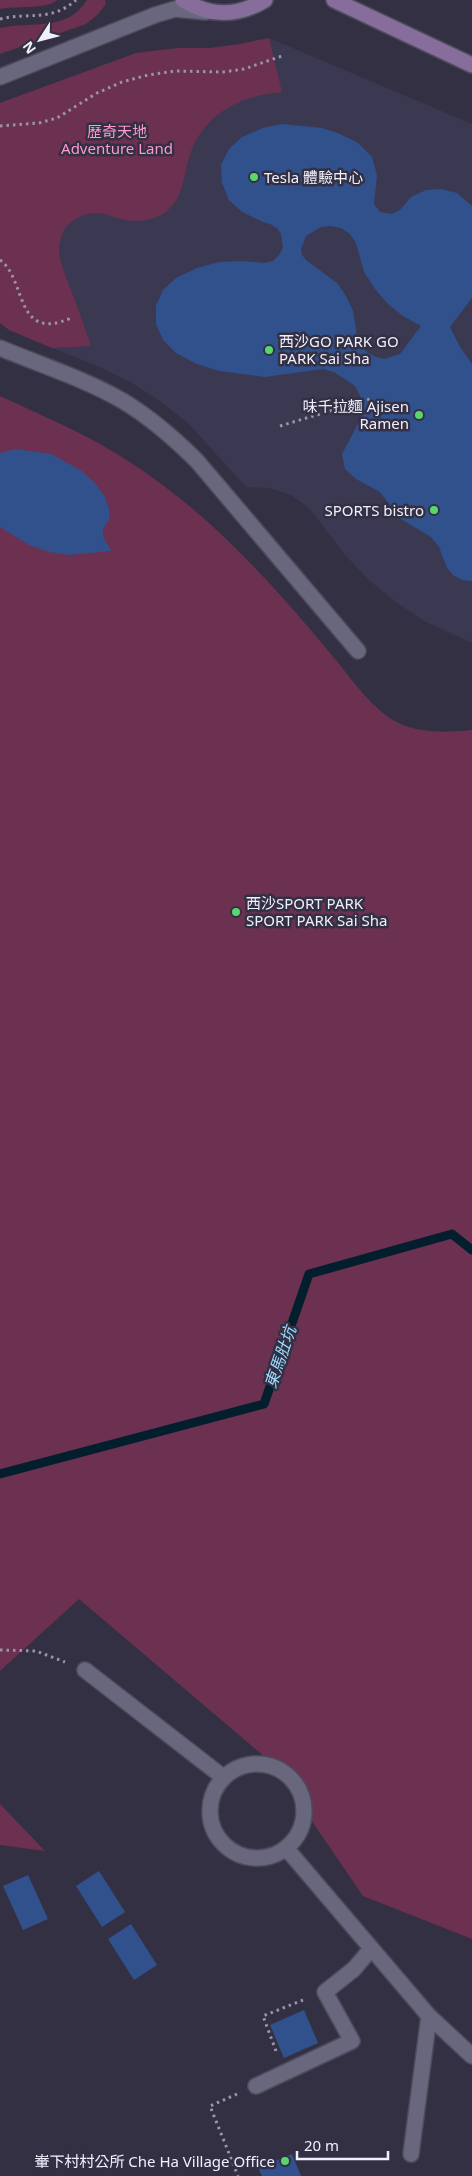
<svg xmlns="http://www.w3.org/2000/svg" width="472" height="2176" font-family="'Noto Sans','Noto Sans TC',sans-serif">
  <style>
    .built { fill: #3b3852 }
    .green { fill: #6c3051 }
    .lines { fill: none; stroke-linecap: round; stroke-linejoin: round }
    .stream { stroke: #031e2c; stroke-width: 9 }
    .building { fill: #31518d; fill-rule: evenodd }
    .lane-casing { stroke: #4e4c5c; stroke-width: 18 }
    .street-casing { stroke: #4e4c5c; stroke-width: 18 }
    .secondary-casing { stroke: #4e4c5c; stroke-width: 18 }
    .path { stroke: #9896a6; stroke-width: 3; stroke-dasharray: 2.5 4; stroke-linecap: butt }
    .lane { stroke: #69677d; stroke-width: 15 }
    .street { stroke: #69677d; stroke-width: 15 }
    .secondary { stroke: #876d9b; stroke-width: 15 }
    .poi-dot { fill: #5bd56e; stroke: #333044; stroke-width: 2 }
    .labels { text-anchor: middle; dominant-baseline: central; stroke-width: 5; stroke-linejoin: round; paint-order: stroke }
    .park-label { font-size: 15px; fill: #fe99ce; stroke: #333044 }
    .poi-label { font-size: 15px; fill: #f0effc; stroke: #333044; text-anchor: start }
    .water-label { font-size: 16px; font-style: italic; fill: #9cdcff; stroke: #333044 }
  </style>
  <rect width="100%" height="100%" fill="#333044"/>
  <!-- built -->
  <path class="built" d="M269,38L472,124V643L426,622L397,603L370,581L345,555L310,509L291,495L269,488L246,487L188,423L161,402L132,383L102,368L9,330L0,323V103L136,53L179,48H210L240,44Z"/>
  <!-- green -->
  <g class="green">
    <path d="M0,0H57C50,9 13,6 0,9Z"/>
    <path d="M87,0H105L106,4L97,15L86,24L0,54V28C31,21 68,32 87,0Z"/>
    <path d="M269,38L282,92C240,96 202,114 189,158C183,176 184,196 168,210C160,217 147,221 137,221C114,222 101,205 78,218C71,221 65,227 62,234C61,238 59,244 59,248C59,261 65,274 69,285C77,305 84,326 91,346L52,348L9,330L0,323V103L136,53L179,48H210L240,44Z"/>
    <path d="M0,396C30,410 60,423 89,438C151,471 207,517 255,568C281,595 306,624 330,653C349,675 364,699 388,717C414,734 443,733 472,730V1939L363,1896L272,1763L79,1599L0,1671Z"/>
    <path d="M0,1804L45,1851L0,1845Z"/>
  </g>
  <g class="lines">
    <!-- stream -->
    <path class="stream" d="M0,1474L264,1404L309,1274L452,1234L472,1250"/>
  </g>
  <!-- building -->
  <g class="building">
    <path d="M282,124L322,128L340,134L358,143L372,157L377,175L374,204L380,212L391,214L400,210L411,197L426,190L441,189L457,193L472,206V298L450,327L460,347L472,364V581L462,580L453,575L447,568L439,547L431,537L401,519L380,492L356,479L345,469L342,454L359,422L362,410L361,398L355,386L334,372L323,369L265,377L219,371L197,364L176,353L163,340L156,324V306L163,290L176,278L197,268L219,262L242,261L265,263L273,261L279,255L283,248L281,234L277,228L270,224L263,222L242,212L229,200L222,183L221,165L229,149L242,137L263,128ZM331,226L341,228L350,234L356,243L364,272L375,289L388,304L403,316L421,326L400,354L384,359L376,357L368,353L361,346L357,336L353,311L346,296L337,283L306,260L302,255L301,249L306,236L321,227Z"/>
    <path d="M16,449L51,454L82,471L95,483L105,497L109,509V519L103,529V536L111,551L69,555L49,552L29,545L0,527V453Z"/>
    <path d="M99,1871L125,1912L102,1927L76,1886Z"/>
    <path d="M28,1875L48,1919L23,1930L3,1886Z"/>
    <path d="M131,1924L157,1965L134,1980L108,1939Z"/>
    <path d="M304,2010L318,2043L284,2058L270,2025Z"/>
    <path d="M292,2154L301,2176H262L258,2168Z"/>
  </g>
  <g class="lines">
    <defs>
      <g id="lane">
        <path d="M0,77L155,15L175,9L206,12"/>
        <path d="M0,348C41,365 85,379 123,401C151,418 174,438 197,461L358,651"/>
        <path d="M85,1670L223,1777"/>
        <path d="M411,2154L429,2016"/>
      </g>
      <g id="street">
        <circle cx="257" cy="1811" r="47"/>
        <path d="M286,1848L429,2016L472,2056"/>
        <path d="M256,2086L352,2041L325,1992L354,1969L371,1949"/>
      </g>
      <g id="secondary">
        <path d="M183,0C211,17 237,17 265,0"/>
        <path d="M334,0L472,65"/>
      </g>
    </defs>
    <!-- lane casing -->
    <use href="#lane" class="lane-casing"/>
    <!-- street casing -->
    <use href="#street" class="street-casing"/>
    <!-- secondary casing -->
    <use href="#secondary" class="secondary-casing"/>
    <!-- path -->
    <g class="path">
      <path d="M0,19C30,12 51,22 76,0"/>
      <path d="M0,126L39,123L57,118L97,93L122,82L148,75L175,71L223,72L244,69L282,56"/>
      <path d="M0,260C27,279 14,343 71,318"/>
      <path d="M280,426L370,399"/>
      <path d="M0,1650L36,1651L65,1662"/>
      <path d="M276,2051L263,2016L303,2000"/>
      <path d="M237,2094L210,2106L238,2176"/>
    </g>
    <!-- lane -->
    <use href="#lane" class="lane"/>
    <!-- street -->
    <use href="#street" class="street"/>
    <!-- secondary -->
    <use href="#secondary" class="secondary"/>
  </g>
  <!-- markers -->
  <g class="poi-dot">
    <circle cx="254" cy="177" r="5"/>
    <circle cx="269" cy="350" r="5"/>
    <circle cx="419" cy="415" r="5"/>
    <circle cx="434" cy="510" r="5"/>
    <circle cx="236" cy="912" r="5"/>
    <circle cx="285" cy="2161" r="5"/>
  </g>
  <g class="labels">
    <!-- park labels -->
    <g class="park-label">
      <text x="117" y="131">歷奇天地<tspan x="117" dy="17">Adventure Land</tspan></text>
    </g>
    <!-- poi labels -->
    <g class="poi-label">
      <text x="264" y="177">Tesla 體驗中心</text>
      <text x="279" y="341">西沙GO PARK GO<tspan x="279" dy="17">PARK Sai Sha</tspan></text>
      <text x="409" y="406" text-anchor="end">味千拉麵 Ajisen<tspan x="409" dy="17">Ramen</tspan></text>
      <text x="424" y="510" text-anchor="end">SPORTS bistro</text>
      <text x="246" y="903">西沙SPORT PARK<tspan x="246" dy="17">SPORT PARK Sai Sha</tspan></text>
      <text x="275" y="2161" text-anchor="end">輋下村村公所 Che Ha Village Office</text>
    </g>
    <!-- water labels -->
    <g class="water-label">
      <text transform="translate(280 1357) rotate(-71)">東馬肚坑</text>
    </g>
  </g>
  <!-- north arrow -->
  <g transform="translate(40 40) rotate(234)" stroke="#333044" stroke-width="4" paint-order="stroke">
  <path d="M0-4L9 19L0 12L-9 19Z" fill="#f0effc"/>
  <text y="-8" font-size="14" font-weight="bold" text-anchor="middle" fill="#f0effc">N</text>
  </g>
  <!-- scale -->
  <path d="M297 2151v8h91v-8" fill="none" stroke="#f0effc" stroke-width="2.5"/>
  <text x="304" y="2151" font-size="15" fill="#f0effc" stroke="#333044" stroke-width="4" paint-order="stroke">20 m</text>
</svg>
